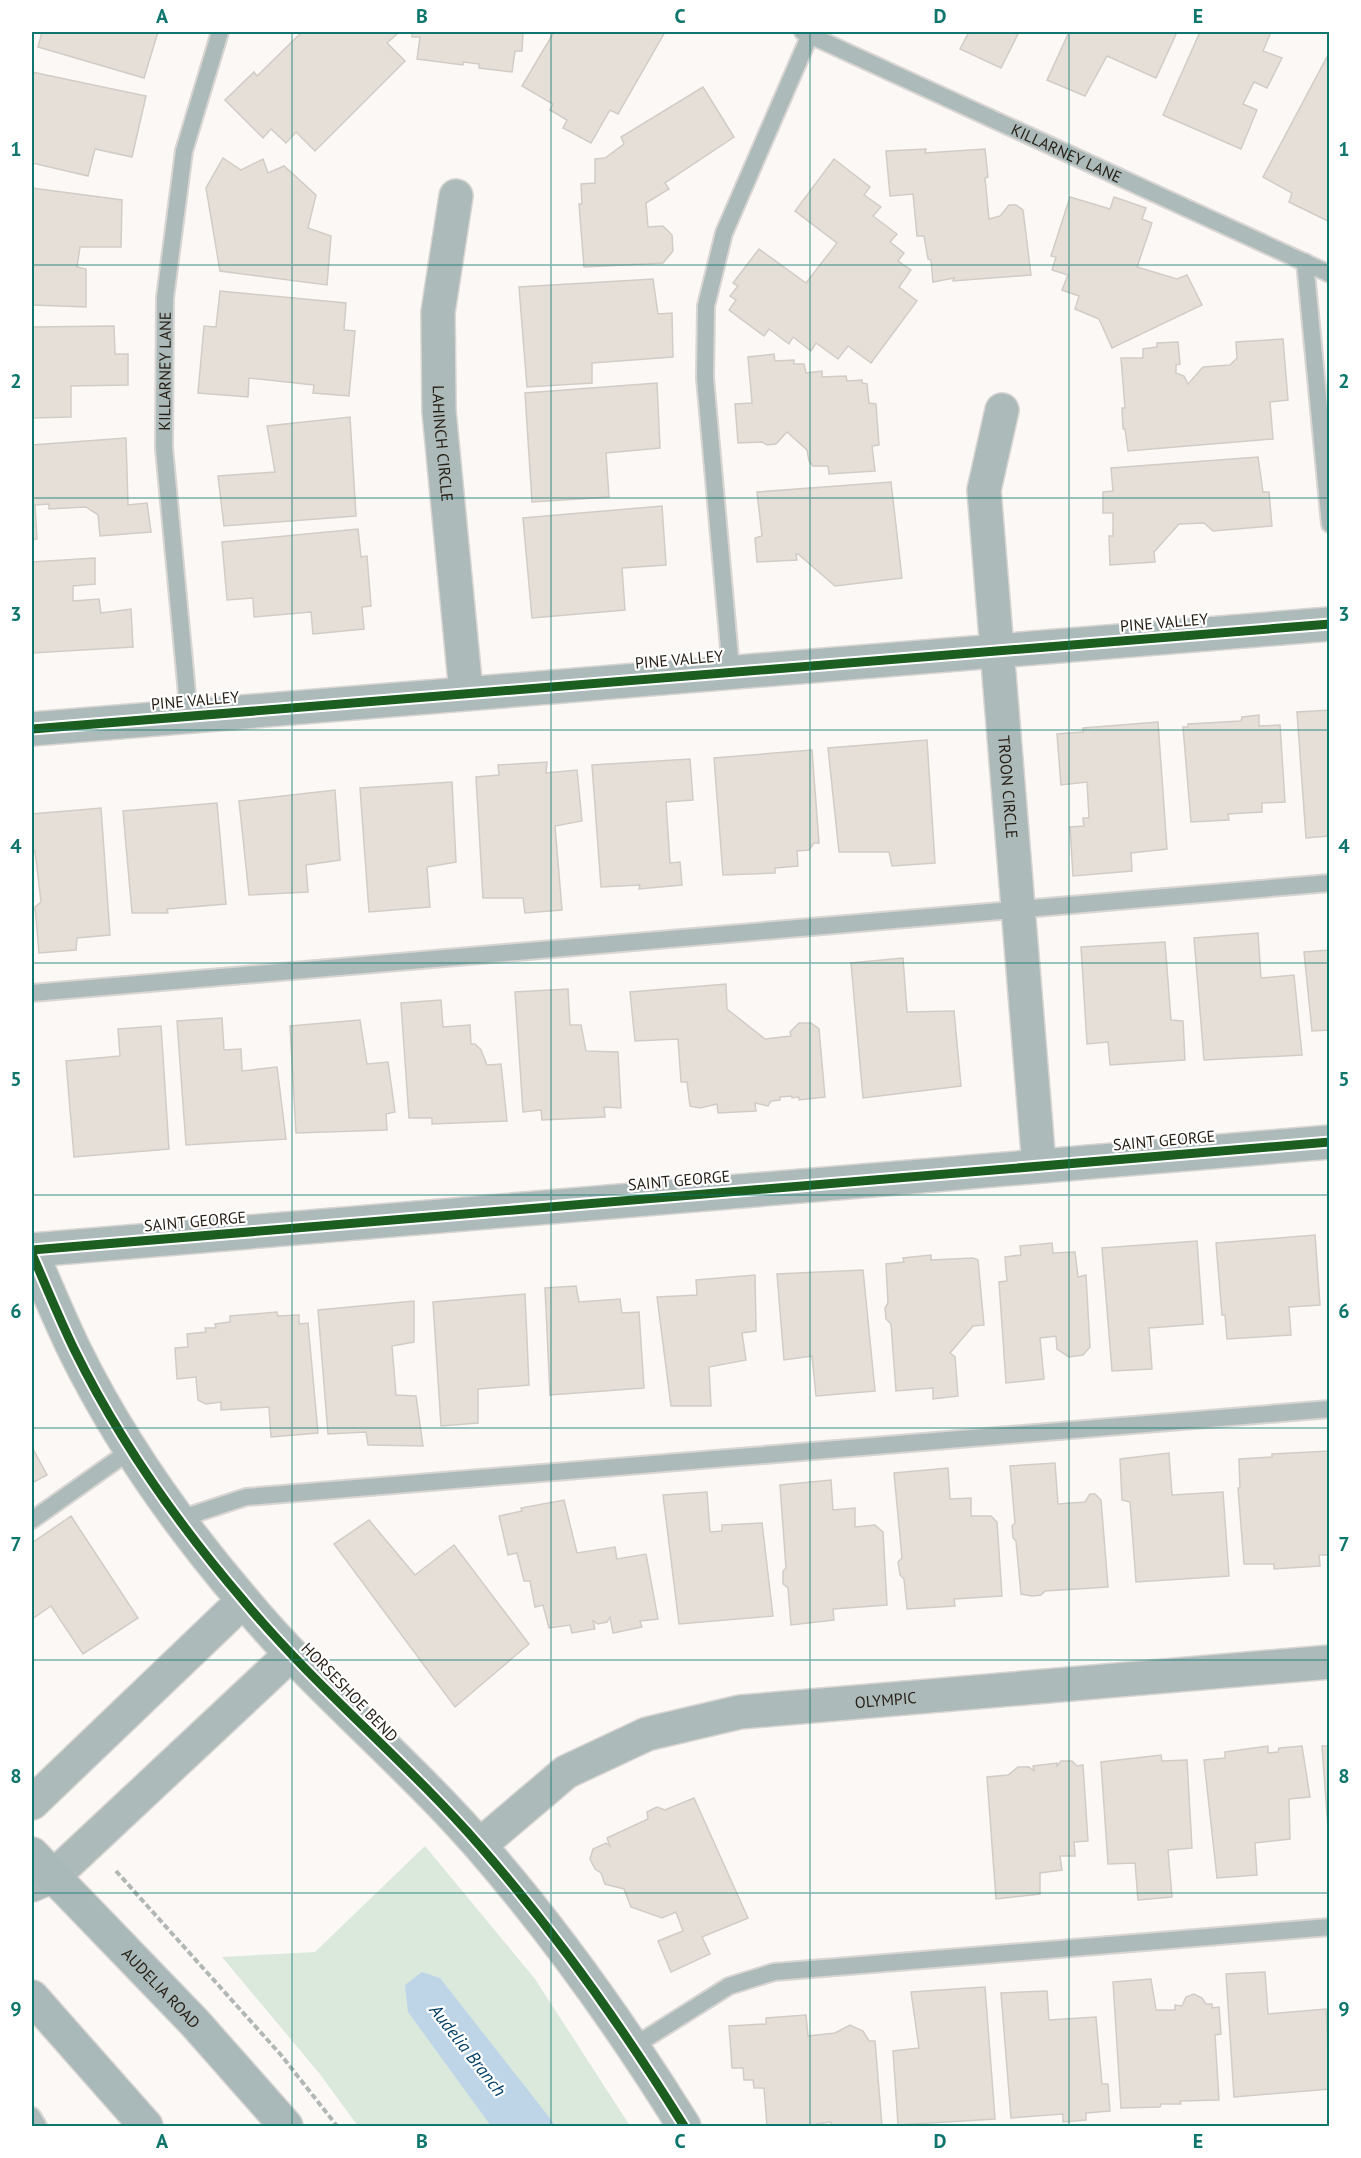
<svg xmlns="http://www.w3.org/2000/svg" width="1361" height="2158" font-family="'PT Sans',sans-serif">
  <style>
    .green { fill: #dae9dc }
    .water { fill: #bed5e8 }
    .building { fill: #e5dfd8; stroke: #d2ccc6; stroke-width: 1.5 }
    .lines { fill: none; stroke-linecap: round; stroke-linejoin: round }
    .lane-casing { stroke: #d8d5d2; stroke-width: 20 }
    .street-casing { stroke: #d8d5d2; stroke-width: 36 }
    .secondary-casing { stroke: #d8d5d2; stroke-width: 36 }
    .path { stroke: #b1b7b5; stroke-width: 4; stroke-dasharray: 6 3; stroke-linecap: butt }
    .lane { stroke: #acbaba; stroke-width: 16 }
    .street { stroke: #acbaba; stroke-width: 33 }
    .secondary { stroke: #a9b8b9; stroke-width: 33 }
    .cycleway-casing { stroke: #fff; stroke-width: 13 }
    .cycleway { stroke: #1b5e20; stroke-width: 9 }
    .grid { fill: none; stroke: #0f766e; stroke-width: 1.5; stroke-opacity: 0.55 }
    .labels { text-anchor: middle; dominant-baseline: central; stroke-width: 4.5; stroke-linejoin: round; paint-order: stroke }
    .street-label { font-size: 16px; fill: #261e14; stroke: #fff }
    .water-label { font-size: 18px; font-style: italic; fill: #044065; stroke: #fff }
    .neatline { fill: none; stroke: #0f766e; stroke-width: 2 }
    .grid-label { font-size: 20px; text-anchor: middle; font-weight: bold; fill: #0f766e }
  </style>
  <rect width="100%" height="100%" fill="#fbf8f5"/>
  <!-- green -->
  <path class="green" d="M425,1846L535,1979L630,2126H358L319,2073L222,1957L315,1952Z"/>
  <!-- water -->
  <path class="water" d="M422,1972L440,1978L556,2126H491L408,2012L405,1985Z"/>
  <!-- building -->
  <g class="building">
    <path d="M42,32H158L144,78L38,47Z"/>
    <path d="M302,32H395L397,34L387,43L405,61L315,151L296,132L286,143L271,129L263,138L225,100L254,72L257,76Z"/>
    <path d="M412,32H523L522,51H515L512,72L479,68V64L463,62V65L417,59L420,37H412Z"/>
    <path d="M554,32H665L618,114L610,110L591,143L563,128L567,120L550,110L553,104L522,86Z"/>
    <path d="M969,32H968H1019L1001,68L960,49Z"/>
    <path d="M1069,32H1177L1156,78L1107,56L1085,96L1047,80Z"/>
    <path d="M1200,32H1271L1263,51L1282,58L1267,88L1254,82L1243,104L1257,110L1241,149L1163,115Z"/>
    <path d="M1327,57L1330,58V222L1289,202L1292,193L1263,177Z"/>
    <path d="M32,72L146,96L132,157L95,149L88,176L32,163Z"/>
    <path d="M703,87L734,137L665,183L669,189L646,203L648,227L663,226L672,235L673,251L663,263L584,267L579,204H582L581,184L595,183V159L605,158L624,144L621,137Z"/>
    <path d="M926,149L925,153L985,149L988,177L985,178L989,219L1000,216L1009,205H1016L1023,210L1031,275L953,281L954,278L933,282L931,260L928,259L924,236H917L913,194L890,196L886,151Z"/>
    <path d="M223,158L241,170L263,159L268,173L284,166L316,195L308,228L331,236L327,285L220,271L206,188Z"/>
    <path d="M834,159L870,187L864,195L881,207L873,216L897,234L890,242L904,253L898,261L911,270L899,287L917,301L871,363L848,346L838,359L816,343L811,351L793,337L789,344L769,329L764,336L729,310L736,300L730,296L738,286L733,283L759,249L806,283L837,243L795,211Z"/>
    <path d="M32,188L122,200L121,247H80L77,267L86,269V307L32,305Z"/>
    <path d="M1070,197L1110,209L1114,197L1146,208L1142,219L1152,223L1137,267L1177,279L1187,275L1202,305L1112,348L1099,319L1075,309L1079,296L1062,290L1068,275L1052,270L1056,257L1051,256Z"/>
    <path d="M653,279L658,314L672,313L673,357L592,363V383L527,387L519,287Z"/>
    <path d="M220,291L346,303L344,330L355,331L349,396L313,393L314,385L249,378L248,397L198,393L204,326L216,327Z"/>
    <path d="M114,326L115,354H128V385L71,386V417L32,418V327Z"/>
    <path d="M1283,339L1288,400L1270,402L1273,439L1128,451L1125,429H1123L1122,408H1125L1121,358H1143V349L1157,347V343L1178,342L1180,364L1176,365V373L1184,376L1188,384L1203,367L1230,365L1237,358L1236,342Z"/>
    <path d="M774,354L775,361L794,360V364H804L806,373L822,371V377L846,376L847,381L862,380V383L867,384L869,403L876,404L879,445L872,446L875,471L829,474L828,466H813L809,461L807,450L787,432L776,444L767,445L762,442L738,443L735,404L752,403L748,357Z"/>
    <path d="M657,383L660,448L606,453L609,497L532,502L525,393Z"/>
    <path d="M350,417L356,516L224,526L218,476L275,472L267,426Z"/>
    <path d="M126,438L128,505L147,503L151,532L100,536L98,515L86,507L49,509V504L35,505L37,539L32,540V445Z"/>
    <path d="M1258,457L1263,492H1269L1272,526L1213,531L1204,523L1179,524L1154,552L1155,562L1110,565L1109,536H1113V513H1103V492L1113,491L1111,468Z"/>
    <path d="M891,482L902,578L835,586L798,554H796L797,560L757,562L755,538L762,536L757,492Z"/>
    <path d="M662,506L666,565L622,568L625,610L532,618L523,518Z"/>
    <path d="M358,529L361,557L367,556L371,606L362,607L364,629L313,634L311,612L254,617L253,598L227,600L222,542Z"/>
    <path d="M95,558V584L73,586V601L99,599L101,613L131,609L133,647L32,653V562Z"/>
    <path d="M1330,710V836L1306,838L1297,712Z"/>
    <path d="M1259,715V726L1280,725L1285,802L1262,803V812L1228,814L1229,820L1191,822L1183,727H1188V724L1241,721L1242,717Z"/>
    <path d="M1158,722L1167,849L1131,853L1132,871L1073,876L1070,827L1084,826L1083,818H1089L1087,782L1061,785L1057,734L1083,732V728Z"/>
    <path d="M927,740L935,863L892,866L889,852H839L828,748Z"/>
    <path d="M812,750L819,843H814L809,850L797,851L798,866L775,868V873L723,875L714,758Z"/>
    <path d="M690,759L693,800L666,802L670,863L680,862L682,885L639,889L640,885L601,887L592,765Z"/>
    <path d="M547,762L546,773L577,770L582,821L555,826L562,910L525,913L523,898H483L476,777L499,775L498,765Z"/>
    <path d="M452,782L456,862L427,867L430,907L369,912L360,788Z"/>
    <path d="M335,790L340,860L306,865L308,892L249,895L239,801Z"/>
    <path d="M217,803L226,904L167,909L168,913H132L123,811Z"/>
    <path d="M101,808L110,935L77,938L76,950L39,953L35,907L41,902L35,851L32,852V814Z"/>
    <path d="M1258,933L1261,978L1294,975L1302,1055L1204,1060L1194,938Z"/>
    <path d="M1165,942L1171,1020L1183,1021L1185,1060L1110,1065L1108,1042L1087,1044L1081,947Z"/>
    <path d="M1330,950V1030L1312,1031L1304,952Z"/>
    <path d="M903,958L907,1012L954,1011L961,1086L863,1098L851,963Z"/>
    <path d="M726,984L727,1009L765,1039L791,1036L790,1032L799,1023H811L819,1029L825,1097L799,1100V1097L792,1098V1096L780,1097V1100L771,1101L768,1106L755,1103L756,1111L718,1113L717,1104L700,1108L690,1106L687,1082H681L678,1039L635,1041L630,992Z"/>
    <path d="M568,989L570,1025H581L586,1051L618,1052L621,1108L604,1107L605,1117L542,1120L541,1110L523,1112L515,992Z"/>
    <path d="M441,1000L443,1027L470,1025L471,1044H475L481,1050L487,1065L501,1064L507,1121L432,1124V1118H409L401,1003Z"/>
    <path d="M222,1018L224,1050L241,1049L242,1071L277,1067L286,1139L186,1145L177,1021Z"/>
    <path d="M360,1020L367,1064L388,1062L395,1112L386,1114L387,1130L296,1133L290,1026Z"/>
    <path d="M161,1026L169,1149L74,1157L66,1061L120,1056L118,1029Z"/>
    <path d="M1315,1235L1320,1305L1289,1307L1291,1335L1227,1339L1225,1315H1222L1216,1243Z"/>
    <path d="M1197,1241L1203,1324L1149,1328L1152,1369L1112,1371L1102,1248Z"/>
    <path d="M1052,1243L1053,1253L1075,1252L1078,1277L1086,1275L1090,1347L1083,1355L1069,1357L1057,1349L1056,1336L1040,1338L1044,1379L1006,1383L999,1282L1007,1281L1005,1257L1021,1255L1020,1246Z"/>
    <path d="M931,1255V1260L973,1258L978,1260L984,1325L973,1326L950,1353L955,1357L958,1396L933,1399V1388L896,1391L891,1324L886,1319L885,1308L888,1303L886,1264L904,1262L903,1258Z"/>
    <path d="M863,1270L875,1391L816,1396L812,1356L784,1360L777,1274Z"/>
    <path d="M755,1275L756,1331L742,1333L746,1360L709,1367L711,1406H671L657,1297L697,1295L696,1280Z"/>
    <path d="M576,1286L579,1302L620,1299L622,1313L639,1312L644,1388L550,1395L545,1288Z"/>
    <path d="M525,1294L529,1385L478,1389V1423L441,1426L433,1302Z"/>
    <path d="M414,1301V1342L392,1346L396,1395L416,1396L423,1446L368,1445L366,1432L328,1434L318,1310Z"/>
    <path d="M277,1312L278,1316L299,1315V1324L308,1323L318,1433L271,1437L269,1407L221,1410V1402L206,1404L198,1400L196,1377L177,1379L175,1348L188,1347L187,1334L206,1332L205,1328H216L215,1324L230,1322V1316Z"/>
    <path d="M32,1447L47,1475L32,1483Z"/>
    <path d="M1330,1451V1555H1319L1320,1566L1274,1569V1564H1244L1238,1488H1240L1239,1459L1272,1457V1454Z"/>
    <path d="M1169,1453L1172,1495L1223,1492L1229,1576L1136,1582L1130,1502L1122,1500L1120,1459Z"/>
    <path d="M1055,1463L1058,1504L1085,1502L1090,1494H1095L1101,1500L1108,1587L1045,1591L1041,1595L1032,1596L1021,1594L1016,1541L1013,1538L1012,1526L1015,1523L1010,1466Z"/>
    <path d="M948,1468L950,1499L971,1498V1516H991L997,1522L1002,1596L954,1599L955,1606L907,1609L904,1579L900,1575L898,1562L902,1558L894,1473Z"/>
    <path d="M831,1480L833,1510L855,1508V1527L875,1525L883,1532L887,1605L833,1609L834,1620L791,1625L788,1588L783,1584V1571L786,1568L780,1485Z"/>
    <path d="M707,1492L710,1532L722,1531V1525L762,1523L773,1616L679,1624L663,1495Z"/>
    <path d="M564,1500L577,1553L615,1547L617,1559L646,1554L658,1619L640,1621L642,1627L613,1633L610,1617L607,1622L598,1624L593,1621L595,1629L572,1633L570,1625L549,1628L543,1605L535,1607L530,1581H524L517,1553L508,1555L499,1516L522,1511L521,1508Z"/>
    <path d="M71,1516L138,1618L83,1654L51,1606L32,1619V1543Z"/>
    <path d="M369,1520L415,1575L454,1545L529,1644L455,1707L334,1544Z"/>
    <path d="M1268,1746V1753L1278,1752L1279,1748L1302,1746L1310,1797L1289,1799L1290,1839L1255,1843L1257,1875L1217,1878L1204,1760L1225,1758V1752Z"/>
    <path d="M1322,1746H1330V1855Z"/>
    <path d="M1161,1755L1162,1761L1187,1760L1192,1848L1168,1850L1172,1897L1138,1900L1135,1863L1108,1864L1101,1762Z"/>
    <path d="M1061,1761H1072L1077,1766L1083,1765L1088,1841L1074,1842L1075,1856H1060L1062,1870L1040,1873V1894L996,1899L987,1777L1008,1775L1018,1767H1029L1034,1771L1033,1766L1057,1763V1766Z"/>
    <path d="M694,1798L748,1918L702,1937L710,1954L671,1972L658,1941L683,1931L676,1912L662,1918L631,1907L624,1889L605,1884L601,1873L595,1869L590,1859L593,1849L606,1843L610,1846L607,1838L648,1819L647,1812L657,1807L665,1810Z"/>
    <path d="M1265,1972L1268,2014L1326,2009L1330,2089L1234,2097L1226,1974Z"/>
    <path d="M1151,1979L1156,2010H1175V2005L1182,2006L1186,1997L1194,1994L1202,1998L1206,2004H1212V2008L1219,2007L1221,2034L1215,2035L1219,2100L1180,2101L1181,2104H1161L1160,2107L1121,2108L1113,1982Z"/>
    <path d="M985,1987L995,2119L898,2125L893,2051L919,2048L911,1992Z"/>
    <path d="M1047,1991L1049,2020L1096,2017L1102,2084H1108L1110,2111L1086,2113V2120L1063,2122V2114L1011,2118L1001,1993Z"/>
    <path d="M806,2015L808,2036L835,2033L850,2025L863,2031L869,2041H875L882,2126H831V2122L816,2124V2126H767L764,2088H754L753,2080H744L743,2068H732L729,2026L766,2024V2018Z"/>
  </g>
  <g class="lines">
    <defs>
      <g id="lane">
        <path id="s1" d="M803,32L1330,274"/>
        <path d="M1305,262L1330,524"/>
        <path d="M731,670L705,378L706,306L724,233L810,35"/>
        <path id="s2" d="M189,715L164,448L165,298L184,151L220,32"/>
        <path d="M32,993L1330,883"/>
        <path d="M179,1519L246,1497L1330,1409"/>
        <path d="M32,1520L131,1450"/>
        <path d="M634,2046L729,1986L774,1972L1330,1927"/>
        <path d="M32,2116L38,2126"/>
      </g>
      <g id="street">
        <path id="s3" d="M456,196L438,312L439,411L466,692"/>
        <path id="s4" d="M1002,410L984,490L1039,1165"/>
        <path d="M32,729L1330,624"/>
        <path d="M32,1250L1330,1142"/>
        <path d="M32,1254C46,1286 59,1318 74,1349C118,1439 178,1524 243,1600C316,1688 405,1760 480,1846C556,1933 623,2028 684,2126"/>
        <path d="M32,1803L243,1601"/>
        <path id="s5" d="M480,1845L566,1772L647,1734L740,1712L1330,1662"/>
        <path d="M32,1885L55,1875L291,1654"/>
      </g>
      <g id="secondary">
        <path id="s6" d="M32,1854L195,2023L286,2126"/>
        <path d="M32,1997L146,2126"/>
      </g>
    </defs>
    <!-- lane casing -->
    <use href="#lane" class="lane-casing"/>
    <!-- street casing -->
    <use href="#street" class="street-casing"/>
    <!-- secondary casing -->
    <use href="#secondary" class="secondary-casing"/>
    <!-- path -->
    <path class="path" d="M116,1871L281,2055L337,2126"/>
    <!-- lane -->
    <use href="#lane" class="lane"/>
    <!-- street -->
    <use href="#street" class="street"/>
    <!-- secondary -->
    <use href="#secondary" class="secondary"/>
    <defs>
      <g id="cycleway">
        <path d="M32,729L1330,624"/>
        <path d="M32,1250L1330,1142"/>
        <path d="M32,1254C46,1286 59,1318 74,1349C118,1439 178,1524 243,1600C316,1688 405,1760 480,1846C556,1933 623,2028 684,2126"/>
      </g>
    </defs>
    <!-- cycleway casing -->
    <use href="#cycleway" class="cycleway-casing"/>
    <!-- cycleway -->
    <use href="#cycleway" class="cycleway"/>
  </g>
  <!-- grid -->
  <path class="grid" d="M292,32V2126M551,32V2126M810,32V2126M1069,32V2126M32,265H1330M32,498H1330M32,730H1330M32,963H1330M32,1195H1330M32,1428H1330M32,1660H1330M32,1893H1330"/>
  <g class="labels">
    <!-- street labels -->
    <g class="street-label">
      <text stroke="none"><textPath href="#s1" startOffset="290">KILLARNEY LANE</textPath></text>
      <text stroke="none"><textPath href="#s2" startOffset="345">KILLARNEY LANE</textPath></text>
      <text stroke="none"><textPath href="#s3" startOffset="249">LAHINCH CIRCLE</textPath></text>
      <text transform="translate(1164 622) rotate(-5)">PINE VALLEY</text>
      <text transform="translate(679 659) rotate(-5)">PINE VALLEY</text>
      <text transform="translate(195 700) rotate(-5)">PINE VALLEY</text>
      <text stroke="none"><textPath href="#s4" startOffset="380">TROON CIRCLE</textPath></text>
      <text transform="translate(1164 1140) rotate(-5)">SAINT GEORGE</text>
      <text transform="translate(679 1180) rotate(-5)">SAINT GEORGE</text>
      <text transform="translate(195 1221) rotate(-5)">SAINT GEORGE</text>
      <text transform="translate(350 1692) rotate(46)">HORSESHOE BEND</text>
      <text stroke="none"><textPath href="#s5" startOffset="444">OLYMPIC</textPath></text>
      <text stroke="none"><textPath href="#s6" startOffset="186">AUDELIA ROAD</textPath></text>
    </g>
    <!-- water labels -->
    <g class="water-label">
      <text transform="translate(468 2050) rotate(52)">Audelia Branch</text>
    </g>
  </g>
  <!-- border -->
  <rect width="1361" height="2158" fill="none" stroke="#ffffff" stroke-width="66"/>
  <rect x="33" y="33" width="1295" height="2092" class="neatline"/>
  <g class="grid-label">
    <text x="162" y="23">A</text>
    <text x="422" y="23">B</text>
    <text x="680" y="23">C</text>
    <text x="940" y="23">D</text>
    <text x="1198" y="23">E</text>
    <text x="16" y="156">1</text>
    <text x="1344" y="156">1</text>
    <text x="16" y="388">2</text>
    <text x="1344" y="388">2</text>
    <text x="16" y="621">3</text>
    <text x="1344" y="621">3</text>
    <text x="16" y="853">4</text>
    <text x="1344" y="853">4</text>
    <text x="16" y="1086">5</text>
    <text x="1344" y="1086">5</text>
    <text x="16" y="1318">6</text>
    <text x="1344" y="1318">6</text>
    <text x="16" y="1551">7</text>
    <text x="1344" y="1551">7</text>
    <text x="16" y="1783">8</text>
    <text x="1344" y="1783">8</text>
    <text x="16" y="2016">9</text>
    <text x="1344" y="2016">9</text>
    <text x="162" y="2148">A</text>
    <text x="422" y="2148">B</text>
    <text x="680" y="2148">C</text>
    <text x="940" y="2148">D</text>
    <text x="1198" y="2148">E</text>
  </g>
</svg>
